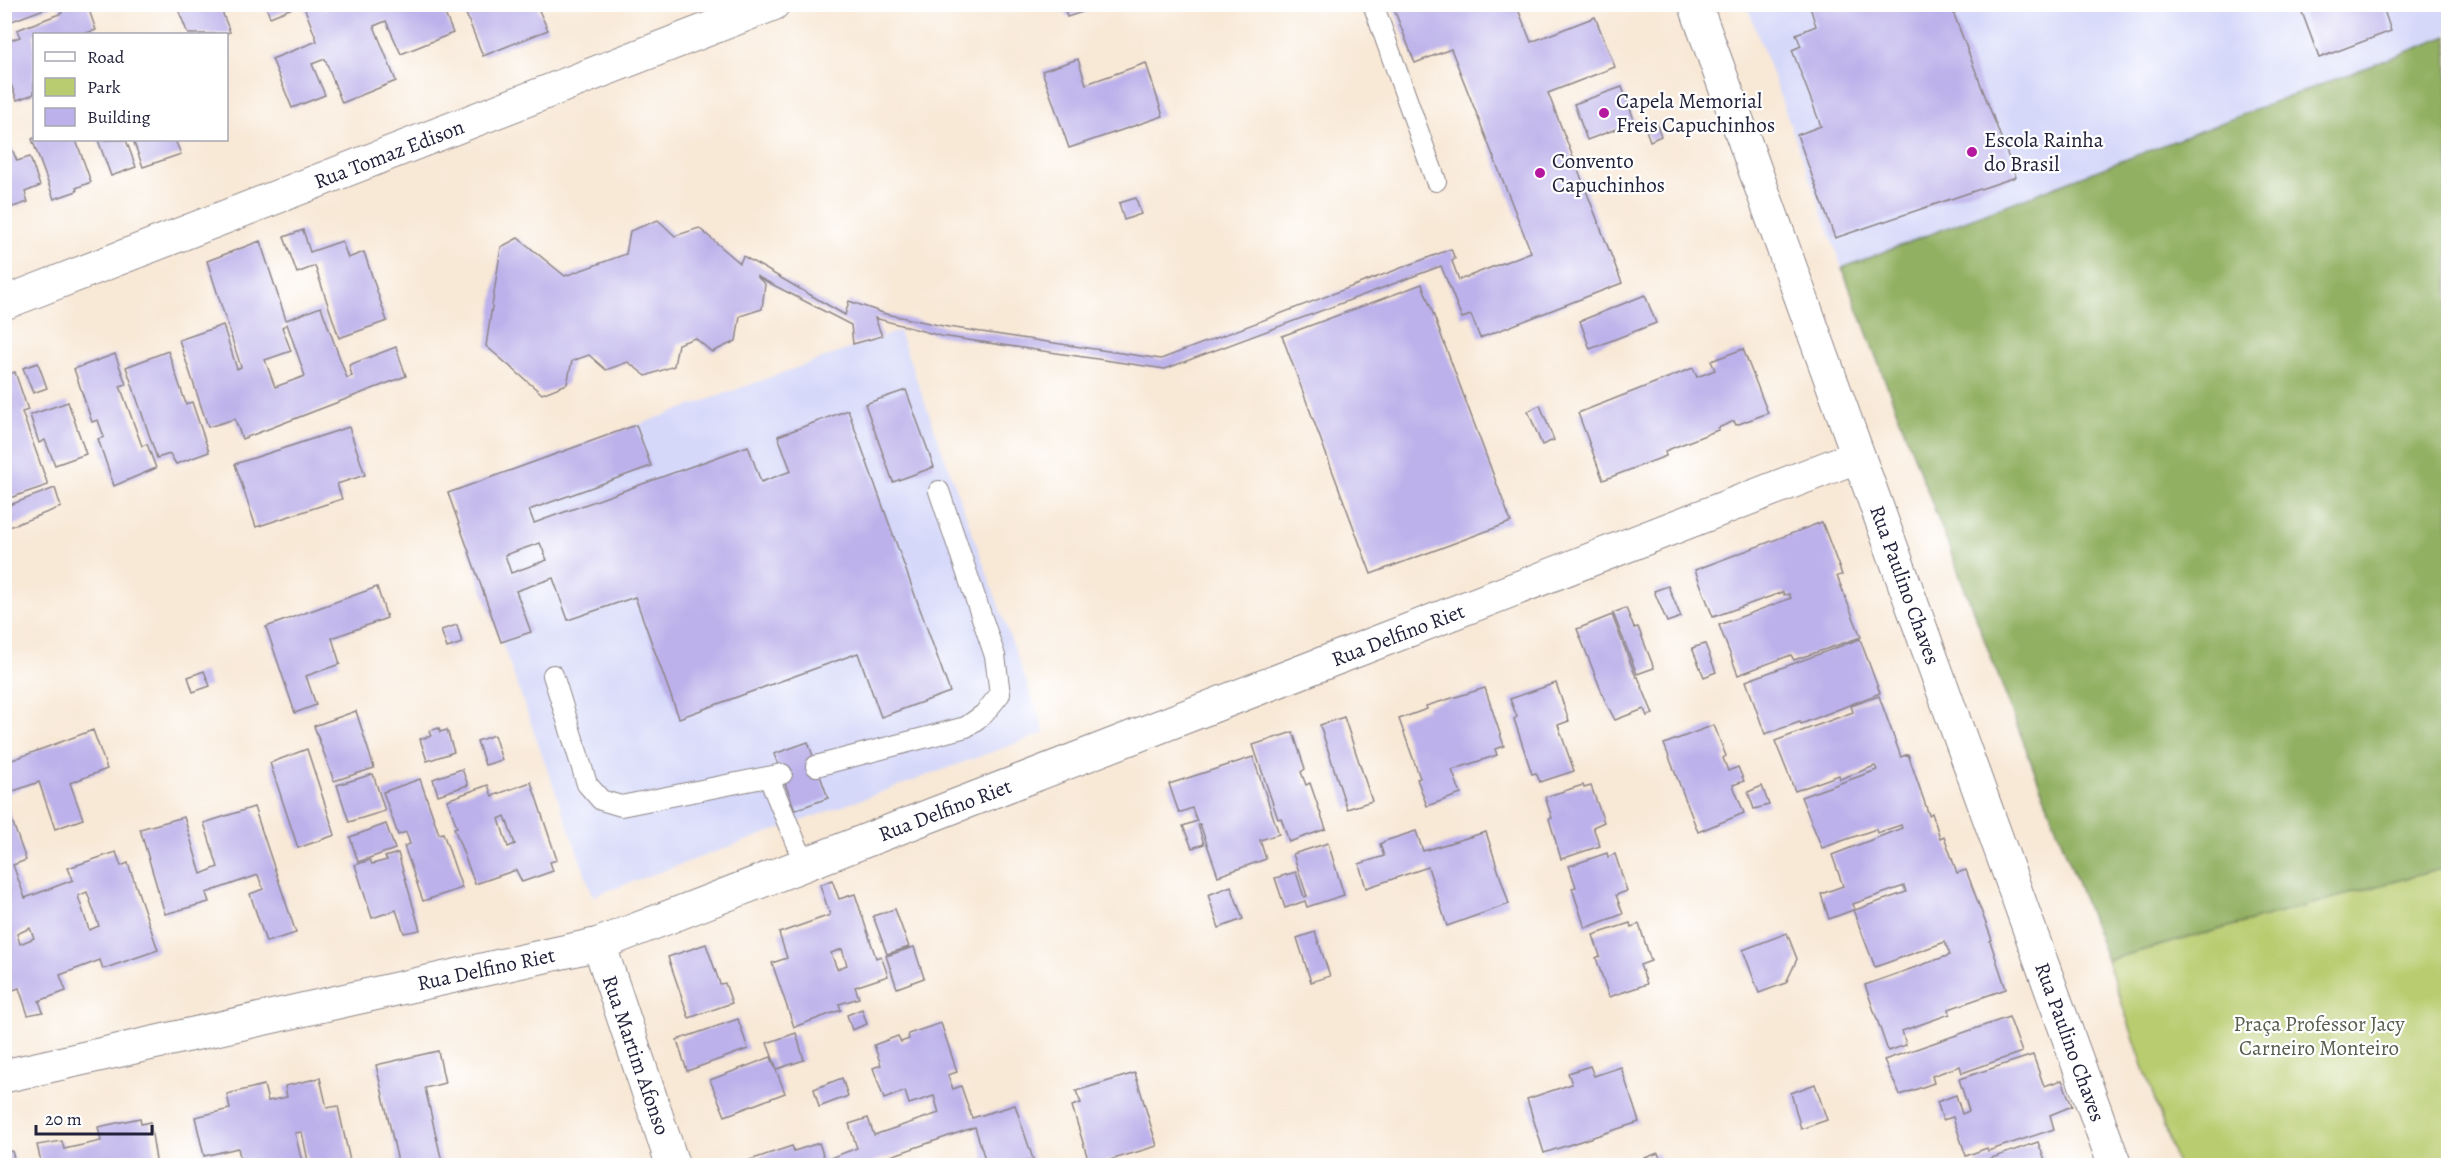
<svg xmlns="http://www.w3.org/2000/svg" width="2453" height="1170" font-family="Alegreya,serif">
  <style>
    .built { fill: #d5d8f9 }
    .green { fill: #b9cc70; stroke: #6e7756; stroke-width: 1.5 }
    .forest { fill: #92b062; stroke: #5a694e; stroke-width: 1.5 }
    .building { fill: #bcb1ea; fill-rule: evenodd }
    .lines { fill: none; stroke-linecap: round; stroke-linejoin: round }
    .lane-casing { stroke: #8d8588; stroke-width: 22 }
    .street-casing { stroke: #8d8588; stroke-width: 35 }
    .lane { stroke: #fff; stroke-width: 20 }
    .street { stroke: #fff; stroke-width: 33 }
    .poi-dot { fill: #b5179e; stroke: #fff; stroke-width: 2 }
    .labels { text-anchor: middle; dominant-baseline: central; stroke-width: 4.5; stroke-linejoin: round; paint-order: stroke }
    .poi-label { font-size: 21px; fill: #22223b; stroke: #fff; text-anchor: start }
    .street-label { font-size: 21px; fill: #22223b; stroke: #fff }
    .park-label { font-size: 21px; fill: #575e4e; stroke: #fff }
  </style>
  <rect width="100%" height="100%" fill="#fff"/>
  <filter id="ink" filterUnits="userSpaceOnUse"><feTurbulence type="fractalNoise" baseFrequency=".0167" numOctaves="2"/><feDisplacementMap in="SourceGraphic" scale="12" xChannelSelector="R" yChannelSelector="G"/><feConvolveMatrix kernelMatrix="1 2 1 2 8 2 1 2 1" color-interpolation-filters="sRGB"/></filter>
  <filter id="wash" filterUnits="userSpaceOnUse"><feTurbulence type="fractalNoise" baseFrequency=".008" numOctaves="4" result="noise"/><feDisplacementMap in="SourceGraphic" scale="24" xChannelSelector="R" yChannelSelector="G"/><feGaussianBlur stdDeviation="1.35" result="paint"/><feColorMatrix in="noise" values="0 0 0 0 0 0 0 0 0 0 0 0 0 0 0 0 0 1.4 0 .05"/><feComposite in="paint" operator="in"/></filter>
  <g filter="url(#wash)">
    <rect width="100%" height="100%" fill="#f8e8d6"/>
    <!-- built -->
    <g class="built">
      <path d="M2448,4V36L1842,268L1747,5Z"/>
      <path d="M899,331L1045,733L593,896L448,493Z"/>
    </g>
    <!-- green -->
    <path class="green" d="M2448,867V1165H2177L2107,960Z"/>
    <!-- forest -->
    <path class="forest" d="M2448,36V867L2107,960L1842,268Z"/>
    <g id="blocks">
      <!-- building -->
      <g class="building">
        <path d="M4,4H55V5L4,24Z"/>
        <path d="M58,4H87L96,30L83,34H34V94L17,100L4,66V42L20,37L17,30L62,13Z"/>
        <path d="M176,4H219L230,32L224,34H188Z"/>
        <path d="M265,4H300V5L270,17Z"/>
        <path d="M303,4H320L323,10L335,4H441L453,33L401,54L386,21L374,26L396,81L342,103L325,59L312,64L325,95L292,108L272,59L317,41Z"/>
        <path d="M462,4H507L509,9L520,4H536L548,30L483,56Z"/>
        <path d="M1063,4H1098V7L1067,17Z"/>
        <path d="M1392,4H1516L1531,42L1595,17L1615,67L1548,93L1622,283L1480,338L1471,315L1462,318L1441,266L1165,369L941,336L875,318L882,336L853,344L851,325L756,276L765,284L762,309L740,316L736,341L712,352L695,338L678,344L674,366L646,376L628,362L606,370L589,355L572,361L567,384L542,394L486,346L501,247L518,238L565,276L626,254L630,231L658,220L675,236L699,228L740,263L743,256L845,315L849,301L886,314L948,327L1161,359L1451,249L1455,259L1452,261L1459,280L1531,252L1451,49L1415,63Z"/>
        <path d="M1809,4H1950L2016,177L1835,238L1797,135L1821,126L1792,50L1801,46L1796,34L1816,26Z"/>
        <path d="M2299,4H2382L2391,31L2319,58Z"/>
        <path d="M1078,59L1086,84L1146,63L1163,116L1069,148L1042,71Z"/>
        <path d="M1622,87L1635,122L1587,140L1574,104Z"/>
        <path d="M1657,125L1661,136L1650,141L1646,130Z"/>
        <path d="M34,138L76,140L91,182L76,188L77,191L54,199L32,139Z"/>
        <path d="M8,139L17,161L30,157L40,186L25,192L28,202L4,210V141Z"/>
        <path d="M98,140H126L136,167L111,176Z"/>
        <path d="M133,140H175L181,154L143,167Z"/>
        <path d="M1136,198L1141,214L1124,220L1119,203Z"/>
        <path d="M303,230L310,252L342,241L348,258L364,252L387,321L339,338L315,266L297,273L284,237Z"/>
        <path d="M260,241L286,320L321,307L347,378L352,376L349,365L396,347L406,376L242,439L235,419L208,427L179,340L223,325L237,369L241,367L207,261ZM287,324L305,376L275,387L265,360L291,351L282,327Z"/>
        <path d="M1422,284L1511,522L1371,574L1282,336Z"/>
        <path d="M1645,295L1656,323L1590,349L1580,321Z"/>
        <path d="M1743,349L1768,413L1736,425L1734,421L1718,428V430L1665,451L1666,456L1603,480L1578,413L1693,368L1697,377L1715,370L1711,361Z"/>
        <path d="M168,351L186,404L192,402L209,452L176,464L170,454L157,458L126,367Z"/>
        <path d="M115,354L126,384L120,386L142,446L147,444L156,468L114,486L98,439L104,437L98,420L92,422L74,369Z"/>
        <path d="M38,363L47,388L33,393L23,368Z"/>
        <path d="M15,372L28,410L22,412L48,485L4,500V376Z"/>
        <path d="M906,390L934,467L893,482L865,404Z"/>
        <path d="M68,402L86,454L55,465L45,440L39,443L30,415Z"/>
        <path d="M1540,405L1554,440L1542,445L1528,411Z"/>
        <path d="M848,410L950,692L881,717L858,653L679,718L635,597L568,620L553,578L516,591L531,632L501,642L448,493L636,425L651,466L529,510L534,523L748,446L761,482L791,471L778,436ZM540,543L547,560L511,573L505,555Z"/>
        <path d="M349,427L365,475L337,484L342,499L256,527L235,464Z"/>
        <path d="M55,488L61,507L4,529V507Z"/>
        <path d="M1822,522L1842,575L1837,576L1861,637L1794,660L1791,655L1738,675L1719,625L1791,598L1789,594L1784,595L1783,592L1713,617L1695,570Z"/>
        <path d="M1668,586L1681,617L1667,622L1654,591Z"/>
        <path d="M377,587L387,618L332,638L340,664L306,676L316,705L295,713L266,627Z"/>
        <path d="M1626,608L1634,628L1638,627L1654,668L1637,674L1613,613Z"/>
        <path d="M1612,615L1636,677H1638L1653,714L1647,716L1644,709L1615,720L1606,703L1577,629Z"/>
        <path d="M457,625L462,643L447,648L441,630Z"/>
        <path d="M1860,639L1880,693L1801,724L1800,722L1765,734L1746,681Z"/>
        <path d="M1705,644L1716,672L1704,677L1692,648Z"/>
        <path d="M204,671L210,686L193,692L188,677Z"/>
        <path d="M1556,683L1569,721L1558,725L1574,771L1540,782L1536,773L1532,774L1514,719L1517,717L1510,699Z"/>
        <path d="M1485,688L1504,746L1495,749L1497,755L1452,770L1461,794L1427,806L1417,779L1420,778L1399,719L1427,709L1426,706Z"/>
        <path d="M1879,696L1901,757L1908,754L1929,815L1932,813L1940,838L1944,836L1957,873L1966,870L1992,940L1990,941L2006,989L1949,1009L1950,1014L1902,1031L1906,1045L1888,1051L1865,985L1950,955L1945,942L1875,967L1853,910L1829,919L1821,894L1843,886L1832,855L1902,828L1901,825L1877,833L1876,829L1822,848L1801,797L1877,770L1875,766L1840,779L1839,775L1795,791L1775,741L1853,712L1851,706ZM1904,886L1906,892L1855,910L1853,904Z"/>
        <path d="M356,711L374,768L334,781L314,726Z"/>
        <path d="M1344,717L1372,801L1347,809L1320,725Z"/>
        <path d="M1714,725L1726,756L1723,758L1728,771L1738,767L1744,781L1733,785L1744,813L1698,832L1664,744Z"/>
        <path d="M439,728L440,732L447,730L454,752L427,761L420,739L431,736L429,731Z"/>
        <path d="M93,730L107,769L70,783L83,819L55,829L39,782L5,794L9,808L8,809L26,860L13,865L25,898L73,880L68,868L116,852L121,866L128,863L158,950L103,969L100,960L60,975L66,991L39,1001L43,1012L28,1015L19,988L4,993V913L9,912L7,903L4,904V763ZM87,892L99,926L89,930L78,896ZM30,928L34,938L20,944L17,934Z"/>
        <path d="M1293,732L1305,769L1301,772L1306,785L1310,783L1326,829L1289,842L1281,818L1278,819L1253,745Z"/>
        <path d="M494,735L502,760L485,765L477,741Z"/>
        <path d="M808,742L828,798L795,810L774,754Z"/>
        <path d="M307,749L335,835L298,848L270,763Z"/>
        <path d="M1253,757L1279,834L1260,840L1266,859L1218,876L1200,824L1198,825L1204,844L1192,848L1183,826L1197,821L1192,808L1179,813L1169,784Z"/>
        <path d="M462,769L468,785L438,795L433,779Z"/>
        <path d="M373,774L385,811L349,822L337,785Z"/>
        <path d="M420,779L439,834L443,833L462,888L423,901L404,846L410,844L406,832L398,835L383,792Z"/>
        <path d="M531,782L557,860L550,862L553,871L522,882L516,870L475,884L454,828L457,827L447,800L488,785L492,796ZM505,816L515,844L508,847L499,819Z"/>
        <path d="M1583,785L1584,788L1591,786L1604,822L1593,827L1600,846L1561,859L1549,819L1552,818L1545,797Z"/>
        <path d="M1762,786L1769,805L1754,809L1748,792Z"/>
        <path d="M254,807L296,933L266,942L250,894L263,889L258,875L206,893L209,902L165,914L140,829L184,817L201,874L218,867L204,823Z"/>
        <path d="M386,824L395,849L358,862L350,837Z"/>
        <path d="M1416,831L1423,851L1486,832L1509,904L1447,926L1428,867L1366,888L1359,864L1384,856L1380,844L1385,841Z"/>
        <path d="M1328,843L1344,895L1307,907L1305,901L1285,908L1275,878L1296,872L1304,897L1307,896L1293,854Z"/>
        <path d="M398,853L420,930L404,933L396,910L372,918L355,865L370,860L372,864L387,860L385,857Z"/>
        <path d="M1607,853L1608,857L1615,854L1627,891L1616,895L1623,914L1585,928L1572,888L1576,887L1569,866Z"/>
        <path d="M832,880L839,899L855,894L876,958L881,956L888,976L855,987L859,998L839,1004L841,1010L794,1027L772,963L787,958L779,933L830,915L820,885ZM842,949L847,965L837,969L831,953Z"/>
        <path d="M1231,886L1243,919L1219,928L1208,895Z"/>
        <path d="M895,909L909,947L887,954L873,916Z"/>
        <path d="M1630,923L1631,927L1639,924L1651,961L1640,965L1647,984L1609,997L1596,958L1600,956L1593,935Z"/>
        <path d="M1315,932L1330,976L1311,982L1297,938Z"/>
        <path d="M1787,933L1797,959L1786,983L1759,993L1743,950Z"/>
        <path d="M706,944L720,984L725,983L732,1003L689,1018L668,957Z"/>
        <path d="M914,947L924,978L897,988L886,956Z"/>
        <path d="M862,1009L867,1024L852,1030L847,1015Z"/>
        <path d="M2009,1017L2022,1052L1962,1073L1960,1066L1932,1076L1934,1083L1900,1095L1884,1060Z"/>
        <path d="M738,1019L748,1049L687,1071L677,1040Z"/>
        <path d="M941,1023L957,1072L948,1075L953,1089L961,1086L972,1118L1015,1105L1033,1159L1014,1166H987L975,1127L862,1166H742L741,1163L792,1146L794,1151L819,1143L825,1160L857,1148L849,1124L868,1118L874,1135L939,1113L934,1096L909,1104L905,1091L884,1099L873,1068L881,1065L874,1045L898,1036L901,1042L909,1039L908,1034Z"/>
        <path d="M796,1033L804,1060L777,1069L767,1043Z"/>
        <path d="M438,1051L445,1083L425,1088L443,1166H399L376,1065Z"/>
        <path d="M2033,1055L2044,1086L2062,1080L2072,1106L2050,1115L2054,1129L1988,1151L1987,1148L1966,1156L1953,1117L1943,1120L1937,1102L1956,1095L1962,1114L1969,1111L1959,1079Z"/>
        <path d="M771,1057L785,1093L725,1116L710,1080Z"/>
        <path d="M1590,1066L1594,1076L1621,1067L1639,1122L1544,1153L1527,1099L1572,1084L1568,1073Z"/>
        <path d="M1135,1073L1157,1146L1090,1166L1072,1106L1081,1103L1076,1091Z"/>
        <path d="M320,1078L327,1108L338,1106L350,1161L330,1166H309L302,1132L295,1133L303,1166H242L238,1148L204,1156L195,1117L230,1109L227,1094L264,1085L268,1101L287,1097L285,1086Z"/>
        <path d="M842,1078L848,1096L819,1107L814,1089Z"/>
        <path d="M1815,1084L1827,1120L1801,1129L1791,1093Z"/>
        <path d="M140,1118L141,1124L150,1122L157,1166H42L37,1145L62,1141L64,1149L101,1141L98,1127Z"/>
        <path d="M2038,1142L2047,1166H1977V1163Z"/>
        <path d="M12,1151L16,1166H4V1153Z"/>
        <path d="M1658,1153L1663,1166H1638L1637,1161Z"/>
      </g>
    </g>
  </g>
  <g filter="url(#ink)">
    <use href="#blocks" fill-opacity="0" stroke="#8d8588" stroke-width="1.5"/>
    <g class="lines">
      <defs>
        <g id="lane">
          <path d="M1373,4L1436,181"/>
          <path d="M553,675L587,784L601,800L621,806L782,774"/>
          <path d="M816,766L966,727L984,714L1000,694L995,656L939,491"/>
          <path d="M769,778L805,865"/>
        </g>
        <g id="street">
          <path d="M1695,4L2115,1166"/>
          <path d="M4,303L773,4"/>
          <path d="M599,944L673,1166"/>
          <path d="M4,1076L599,944L1858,456"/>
        </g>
      </defs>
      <!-- lane casing -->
      <use href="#lane" class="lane-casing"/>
      <!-- street casing -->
      <use href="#street" class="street-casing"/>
      <!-- lane -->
      <use href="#lane" class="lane"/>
      <!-- street -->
      <use href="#street" class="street"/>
    </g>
  </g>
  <!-- markers -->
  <g class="poi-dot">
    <circle cx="1604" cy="113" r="6"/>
    <circle cx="1972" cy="152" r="6"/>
    <circle cx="1540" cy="173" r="6"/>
  </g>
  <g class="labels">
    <!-- poi labels -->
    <g class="poi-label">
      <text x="1616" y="101">Capela Memorial<tspan x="1616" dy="24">Freis Capuchinhos</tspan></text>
      <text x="1984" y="140">Escola Rainha<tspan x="1984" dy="24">do Brasil</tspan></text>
      <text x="1552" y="161">Convento<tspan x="1552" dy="24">Capuchinhos</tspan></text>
    </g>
    <!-- street labels -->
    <g class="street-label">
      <text transform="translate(389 154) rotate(-21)">Rua Tomaz Edison</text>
      <text transform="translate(1905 585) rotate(70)">Rua Paulino Chaves</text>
      <text transform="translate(1398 635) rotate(-21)">Rua Delfino Riet</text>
      <text transform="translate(945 810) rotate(-21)">Rua Delfino Riet</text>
      <text transform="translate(486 969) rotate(-12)">Rua Delfino Riet</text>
      <text transform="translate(2070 1042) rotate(70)">Rua Paulino Chaves</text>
      <text transform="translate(636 1055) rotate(71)">Rua Martim Afonso</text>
    </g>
    <!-- park labels -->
    <g class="park-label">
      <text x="2319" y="1024">Praça Professor Jacy<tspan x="2319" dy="24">Carneiro Monteiro</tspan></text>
    </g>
  </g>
  <!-- margin -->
  <rect width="2453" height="1170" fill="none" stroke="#fff" stroke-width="24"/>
  <!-- legend -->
  <rect x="33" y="33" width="195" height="108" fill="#ffffff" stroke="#a7a7b1" stroke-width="1.5"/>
  <rect x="45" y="52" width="30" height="9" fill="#ffffff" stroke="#a7a7b1" stroke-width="1.5"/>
  <text x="87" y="63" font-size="18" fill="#22223b">Road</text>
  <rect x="45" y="78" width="30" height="18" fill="#b9cc70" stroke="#a7a7b1" stroke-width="1.5"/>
  <text x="87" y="93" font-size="18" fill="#22223b">Park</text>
  <rect x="45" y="108" width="30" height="18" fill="#bcb1ea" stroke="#a7a7b1" stroke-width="1.5"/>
  <text x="87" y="123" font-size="18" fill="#22223b">Building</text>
  <!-- scale -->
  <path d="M36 1125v9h116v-9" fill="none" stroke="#22223b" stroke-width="3"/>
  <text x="45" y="1125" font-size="18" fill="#22223b" stroke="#ffffff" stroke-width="4.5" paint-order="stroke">20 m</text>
</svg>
